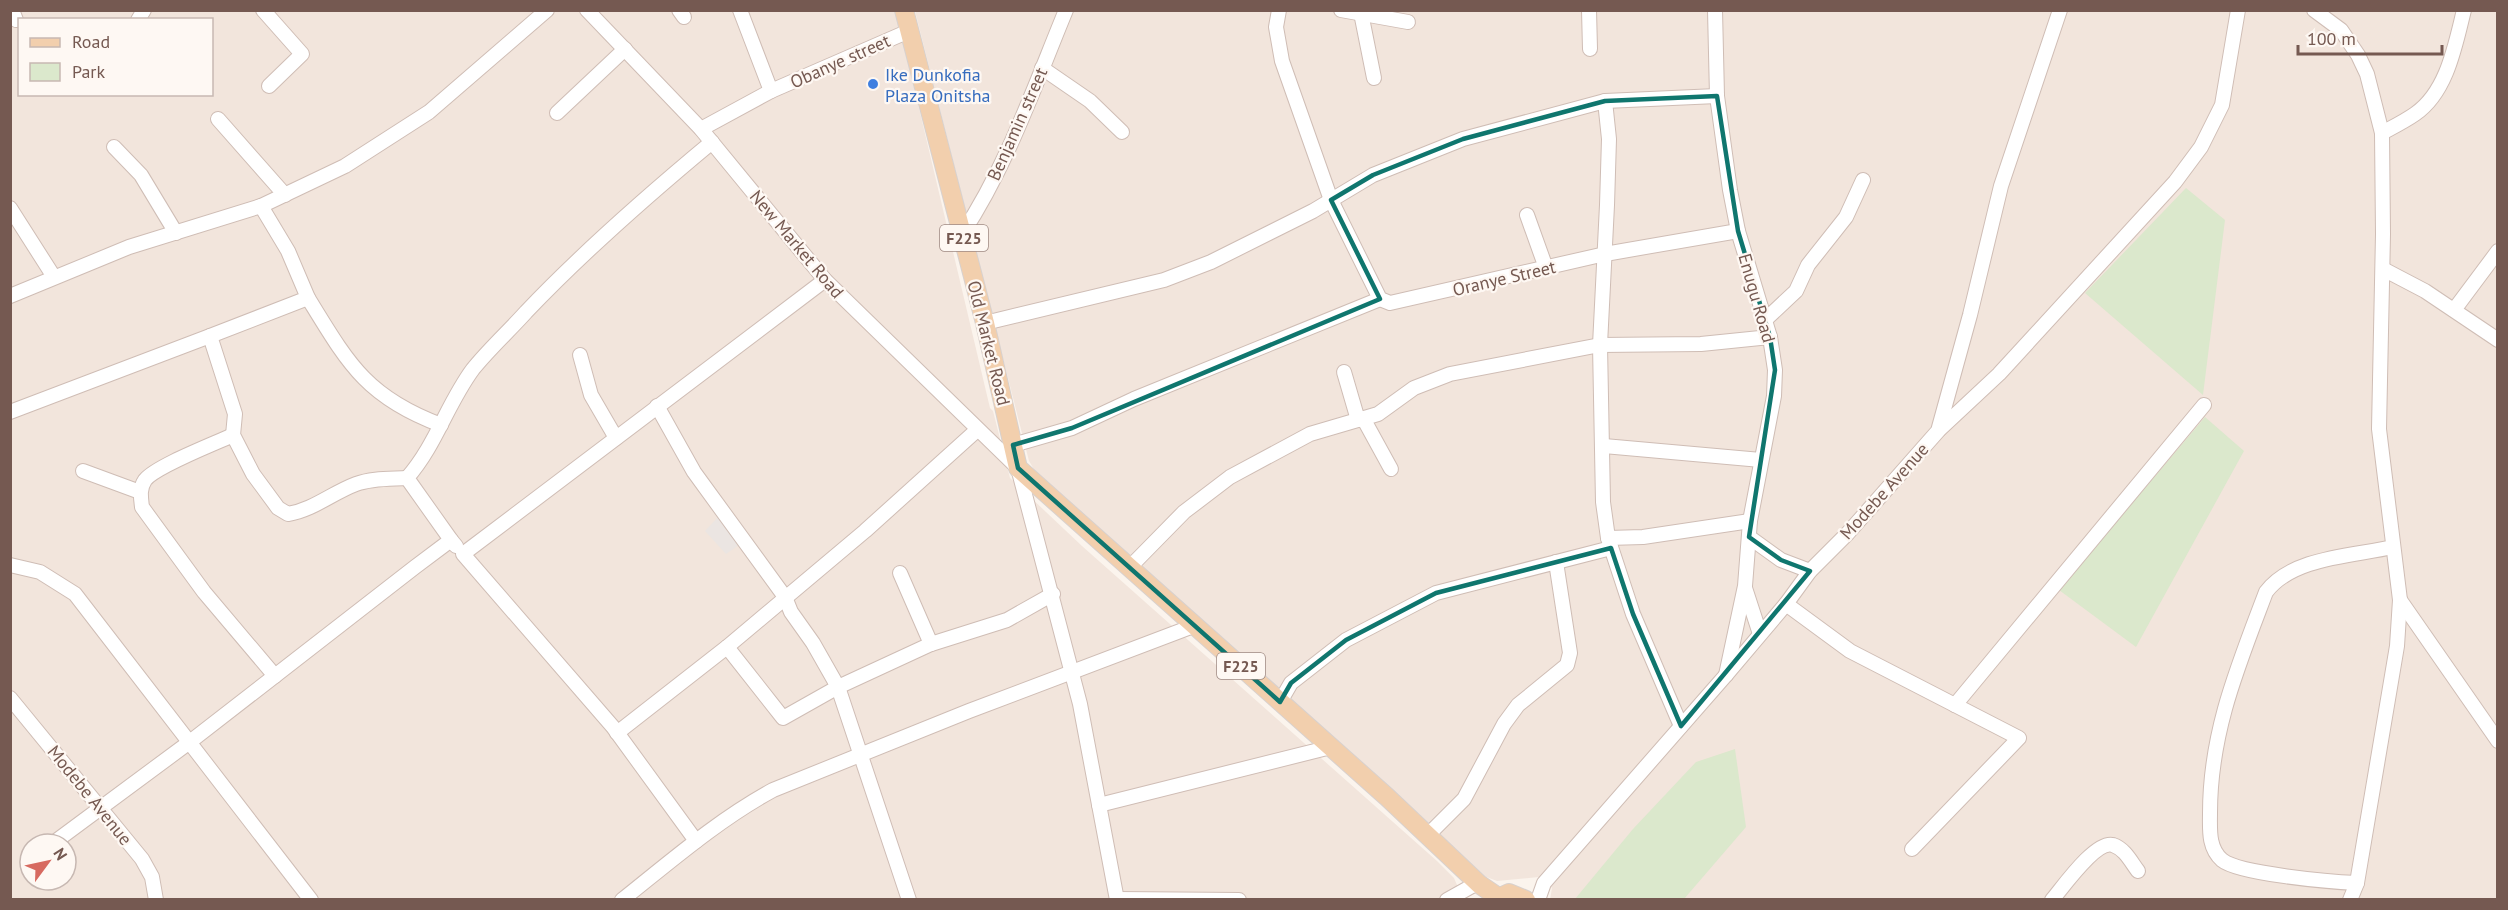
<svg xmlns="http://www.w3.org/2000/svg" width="2508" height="910" font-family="'PT Sans',sans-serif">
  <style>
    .residential { fill: #f2e5dc; fill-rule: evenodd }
    .industrial { fill: #ebe5e2 }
    .green { fill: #dbe8cc }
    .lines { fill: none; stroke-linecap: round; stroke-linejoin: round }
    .minor-casing { stroke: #cfbdb5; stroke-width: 16 }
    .major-casing { stroke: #d8d1ce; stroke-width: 20 }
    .minor { stroke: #fff; stroke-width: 14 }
    .major { stroke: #f2cfad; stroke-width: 18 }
    .marked { fill: none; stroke: #0f766e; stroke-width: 4.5; stroke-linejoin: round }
    .shop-dot { fill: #3f7fe0; stroke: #fef8f3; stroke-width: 2 }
    .labels { text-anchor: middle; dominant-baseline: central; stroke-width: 4.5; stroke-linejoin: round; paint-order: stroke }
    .shield { fill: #fef8f3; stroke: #9e8982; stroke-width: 1.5 }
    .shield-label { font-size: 16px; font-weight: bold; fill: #755951 }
    .street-label { font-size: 18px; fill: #755951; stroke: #fef8f3 }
    .shop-label { font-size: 18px; fill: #366cbe; stroke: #fef8f3; text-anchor: start }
  </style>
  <rect width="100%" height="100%" fill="#fbf4ed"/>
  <!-- residential -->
  <g class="residential">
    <path d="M10,11H896L990,408L993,411L1010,478L1082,546L1437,861L1454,878L1463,899H11ZM20,20H212V94H20ZM30,844H66V880H30Z"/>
    <path d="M915,11H2497V899L1550,900L1552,888L1539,877L1497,881L1484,876L1035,471L1029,461Z"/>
  </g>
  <!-- industrial -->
  <path class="industrial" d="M719,516L739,545L726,554L705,531Z"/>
  <!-- green -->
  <g class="green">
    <path d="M2186,188L2225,220L2203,395L2085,293Z"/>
    <path d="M2205,417L2244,451L2136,647L2059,590Z"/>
    <path d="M1735,749L1746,827L1684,899H1575L1633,829L1696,762Z"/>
  </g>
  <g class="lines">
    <defs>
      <g id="minor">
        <path d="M12,10L16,20"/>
        <path d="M263,10L302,54L269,86"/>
        <path d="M587,10L701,129L825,280L1018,468L1080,704L1117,900"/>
        <path d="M679,10L684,17"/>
        <path d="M1279,10L1276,27L1282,61L1331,200L1380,299L1390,303L1605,254L1738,231"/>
        <path d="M1341,10L1408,22"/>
        <path d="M1589,10L1590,49"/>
        <path d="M1715,10L1717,96L1730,190L1738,231L1770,337L1775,370L1774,396L1750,521L1745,586L1726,675"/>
        <path d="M2314,10L2341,30L2358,55L2367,74L2382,133L2383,234L2379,429L2400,600L2397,646L2357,883L2350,900"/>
        <path d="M1361,13L1374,78"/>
        <path d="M138,20L144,10"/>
        <path d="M1042,68L1090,101L1122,132"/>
        <path d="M771,91L909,31"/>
        <path d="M1605,101L1609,139L1607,205L1600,345L1603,502L1608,538L1633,614L1681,726"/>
        <path d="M557,113L625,49"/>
        <path d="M218,119L285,195"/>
        <path d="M701,129L771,91L740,10"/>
        <path d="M2382,133C2393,127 2405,121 2415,114C2447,92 2455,46 2464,10"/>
        <path d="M114,147L141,175L176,233"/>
        <path d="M261,206L288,251L308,298L210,336L235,414L233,435L253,474L278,508L288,514C313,510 332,493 356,484C372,478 390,479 407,478"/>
        <path d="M10,208L54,277"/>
        <path d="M1527,215L1546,268"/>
        <path d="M962,234C1007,166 1035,85 1066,10"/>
        <path d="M2383,269L2425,291L2498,340"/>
        <path d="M10,296L129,247L261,206L345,166L429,112L547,10"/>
        <path d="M308,298C348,363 366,397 441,425"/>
        <path d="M2454,310L2498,251"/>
        <path d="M1764,321L1796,291L1808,265L1846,217L1863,180"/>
        <path d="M985,323L1164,280L1211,262L1313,211L1373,175L1463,139L1605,101L1717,96"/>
        <path d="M580,355L591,395L616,438"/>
        <path d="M1344,372L1358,420"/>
        <path d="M657,406L694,472L785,597L791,612L813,643L838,687L909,900"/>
        <path d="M10,412L210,336"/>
        <path d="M1363,418L1391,469"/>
        <path d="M1939,430L1999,374L2175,182L2201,147L2222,105L2238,10"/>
        <path d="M233,435C214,444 156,466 145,480C139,489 141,498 142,507L204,592L275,676"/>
        <path d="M1013,445L1072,428L1134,399L1380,299"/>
        <path d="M1604,446L1761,460"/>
        <path d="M83,471L140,492"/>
        <path d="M1749,537L1781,560L1810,571"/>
        <path d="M1608,538L1643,537L1750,521"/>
        <path d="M451,540L407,478C436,445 447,404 473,369C489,349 509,331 526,312C584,251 647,196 712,142"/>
        <path d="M10,565L40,572L75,594L311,900"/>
        <path d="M1130,567L1184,512L1230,477L1310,434L1378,414L1414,388L1450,374L1600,345L1701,344L1770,337"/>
        <path d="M900,573L931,644"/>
        <path d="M1745,588L1760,634"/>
        <path d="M2400,600L2498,741"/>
        <path d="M1786,604L1850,651L2019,738L1912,849"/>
        <path d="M727,647L783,718L838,687L931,644L1007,620L1053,594"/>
        <path d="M10,698L142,859L152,877L156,900"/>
        <path d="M1280,702L1291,683L1346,640L1436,593L1611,548"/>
        <path d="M1955,705L2204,405"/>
        <path d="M617,733L727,647L865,531L977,430"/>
        <path d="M1099,805L1331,747"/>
        <path d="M1428,835L1464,799L1504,724L1518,705L1567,665L1570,653L1556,562"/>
        <path d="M696,841L613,727L463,554L825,280"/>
        <path d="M52,844L191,741L415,567L451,540L456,546"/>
        <path d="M2357,883C2332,882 2239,874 2222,860C2208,848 2210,829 2210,813C2210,732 2238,666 2266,592C2292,557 2353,556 2393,547"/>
        <path d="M1117,899L1239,900"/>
        <path d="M622,900C671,861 718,820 773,790L969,711L1196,625"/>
        <path d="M1447,900L1472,886"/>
        <path d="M1538,900L1544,883L1726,675L1786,604L1810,571L1848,533L1938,431L1970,315L2001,186L2060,10"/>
        <path d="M2052,900C2063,887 2096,840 2113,845C2125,849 2131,862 2138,871"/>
      </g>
      <g id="major">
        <path d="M904,10L985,323L1018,468L1387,797L1479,884L1498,897"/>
        <path d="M1494,900L1509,893L1526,900"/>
      </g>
    </defs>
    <!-- minor casing -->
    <use href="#minor" class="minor-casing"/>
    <!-- major casing -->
    <use href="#major" class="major-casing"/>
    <!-- minor -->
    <use href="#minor" class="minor"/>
    <!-- major -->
    <use href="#major" class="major"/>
  </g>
  <!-- marked area -->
  <path class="marked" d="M1717,96L1738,231L1770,337L1775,370L1749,537L1781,560L1810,571L1681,726L1633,614L1611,548L1436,593L1346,640L1291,683L1280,702L1018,468L1013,445L1072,428L1380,299L1331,200L1373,175L1463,139L1605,101Z"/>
  <!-- markers -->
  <circle class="shop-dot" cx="873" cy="84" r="6"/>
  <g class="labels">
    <!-- shield labels -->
    <g class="shield">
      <rect x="940" y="225" width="48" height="26" rx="4.5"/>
      <rect x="1217" y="653" width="48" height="26" rx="4.5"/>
    </g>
    <g class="shield-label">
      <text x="964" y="238">F225</text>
      <text x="1241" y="666">F225</text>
    </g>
    <!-- street labels -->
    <g class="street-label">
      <text transform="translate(840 61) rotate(-24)">Obanye street</text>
      <text transform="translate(1017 124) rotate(-66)">Benjamin street</text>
      <text transform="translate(797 244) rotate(50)">New Market Road</text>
      <text transform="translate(1504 278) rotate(-13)">Oranye Street</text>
      <text transform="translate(1757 298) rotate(74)">Enugu Road</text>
      <text transform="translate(989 343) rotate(76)">Old Market Road</text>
      <text transform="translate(1884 491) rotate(-48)">Modebe Avenue</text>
      <text transform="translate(90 795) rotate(51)">Modebe Avenue</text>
    </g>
    <!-- shop labels -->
    <g class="shop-label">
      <text x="885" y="74">Ike Dunkofia<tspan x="885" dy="21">Plaza Onitsha</tspan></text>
    </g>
  </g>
  <!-- border -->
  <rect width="2508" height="910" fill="none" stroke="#755951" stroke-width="24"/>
  <!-- legend -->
  <rect x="18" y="18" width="195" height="78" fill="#fef8f3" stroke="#c7b8b2" stroke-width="1.5"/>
  <rect x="30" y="38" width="30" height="9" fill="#f2cfad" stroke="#c7b8b2" stroke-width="1.5"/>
  <text x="72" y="48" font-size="18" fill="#755951">Road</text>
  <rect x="30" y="63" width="30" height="18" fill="#dbe8cc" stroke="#c7b8b2" stroke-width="1.5"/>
  <text x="72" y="78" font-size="18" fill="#755951">Park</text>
  <!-- north arrow -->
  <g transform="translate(48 862) rotate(57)"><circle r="28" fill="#fef8f3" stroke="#c7b8b2" stroke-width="1.5"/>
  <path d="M0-4.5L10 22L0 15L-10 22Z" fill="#d76a60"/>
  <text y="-9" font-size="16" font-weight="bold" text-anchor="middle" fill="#755951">N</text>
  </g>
  <!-- scale -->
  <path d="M2298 45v9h144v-9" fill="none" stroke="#755951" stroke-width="3"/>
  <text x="2307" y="45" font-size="18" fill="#755951" stroke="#fef8f3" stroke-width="4.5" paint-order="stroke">100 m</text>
</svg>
